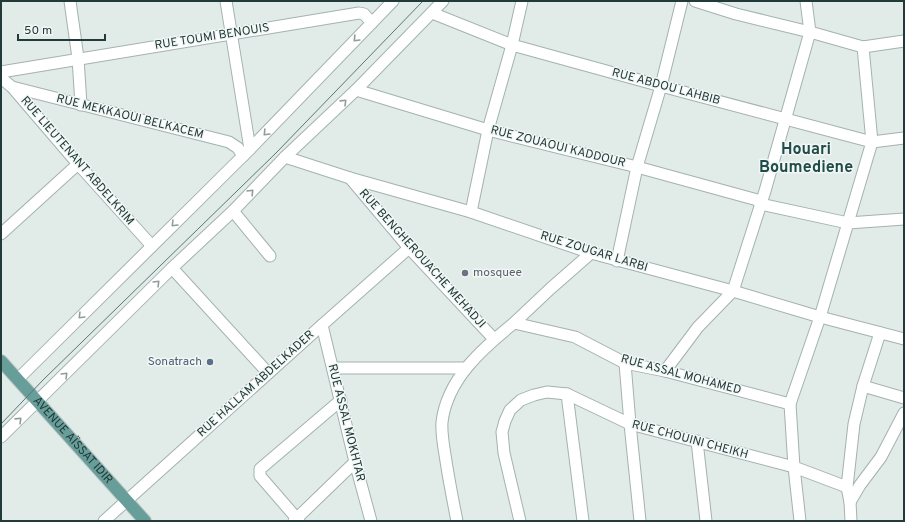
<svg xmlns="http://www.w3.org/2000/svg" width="905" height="522" font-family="Overpass,sans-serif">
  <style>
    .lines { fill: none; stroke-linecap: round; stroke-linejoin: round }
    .minor-casing { stroke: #a4b2b0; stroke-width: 13 }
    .major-casing { stroke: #c1c8c7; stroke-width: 14 }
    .minor { stroke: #fff; stroke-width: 11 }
    .major { stroke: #689e9a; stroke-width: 12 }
    .tram { stroke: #5d7674; stroke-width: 1 }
    .oneway { stroke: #909c9c }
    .worship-dot { fill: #6b7280; stroke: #f1f7f5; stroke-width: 1.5 }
    .service-dot { fill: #5c6f8a; stroke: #f1f7f5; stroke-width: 1.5 }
    .labels { text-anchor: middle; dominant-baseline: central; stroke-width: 3; stroke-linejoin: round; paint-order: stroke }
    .street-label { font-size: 12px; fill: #223a38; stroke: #f1f7f5 }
    .worship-label { font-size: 12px; fill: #5b616d; stroke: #f1f7f5; text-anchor: start }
    .service-label { font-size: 12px; fill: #4e5e75; stroke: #f1f7f5; text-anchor: end }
    .district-label { font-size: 16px; font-weight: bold; fill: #1f4b49; stroke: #f1f7f5 }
  </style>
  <rect width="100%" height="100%" fill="#e1ebe8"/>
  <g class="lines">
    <defs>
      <g id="minor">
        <path d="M70,1L78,58L81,105"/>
        <path d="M226,1L250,149"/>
        <path d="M695,1L736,14L810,32L863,47L904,41"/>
        <path d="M432,13L512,45L661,86L872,142L904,138"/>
        <path d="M1,72L359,13L364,14L372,23"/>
        <path d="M1,78L12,87L78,164L152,246"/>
        <path d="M12,87L229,142L238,148L243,156"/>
        <path d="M356,90L488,130L637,167L761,201"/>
        <path d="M285,157L350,178L471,212L591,253L733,291L820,317L904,339"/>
        <path d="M350,178L409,248L494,339"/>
        <path d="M760,204L848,223L904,219"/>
        <path d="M233,211L270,256"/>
        <path d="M471,212L488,130L512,45L522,1"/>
        <path d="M1,234L78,164"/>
        <path d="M617,261L637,167L661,86L682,1"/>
        <path d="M172,268L268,373"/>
        <path d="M514,323L550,289L591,253"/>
        <path d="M322,325L355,462L371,521"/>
        <path d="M625,363L630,424L640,521"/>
        <path d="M333,368H466"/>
        <path d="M665,371L698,327L733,291L765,191L810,32L806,1"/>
        <path d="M18,379L250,149L393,1"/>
        <path d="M863,386L904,398"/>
        <path d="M567,394L583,521"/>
        <path d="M1,437L172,268L233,211L285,157L356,90L443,1"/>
        <path d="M697,441L706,521"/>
        <path d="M850,502L860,485L881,457L904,413"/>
        <path d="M104,521L322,325L409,248"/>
        <path d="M294,521L355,462"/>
        <path d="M299,521L260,476V469L341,400"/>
        <path d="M457,521C453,501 449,481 446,461C444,448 441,434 442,422C447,379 483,348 514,323L575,337L625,363L665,371L790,404"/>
        <path d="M520,521L504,453L502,432L505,421L510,410L521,400L534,395L547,392L567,394L630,424L794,467L847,487"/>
        <path d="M800,521L794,467L790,404L820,317L872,142L863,47"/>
        <path d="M851,521L850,502L847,487L854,424L863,386L880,333"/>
      </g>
      <g id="major">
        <path id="s1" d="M1,361L145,521"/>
      </g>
    </defs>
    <!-- minor casing -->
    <use href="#minor" class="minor-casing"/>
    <!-- major casing -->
    <use href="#major" class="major-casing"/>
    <!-- minor -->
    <use href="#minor" class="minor"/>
    <!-- major -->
    <use href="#major" class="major"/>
    <!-- tram -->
    <path class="tram" d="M1,424L44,379L276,153L423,1"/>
  </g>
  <!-- one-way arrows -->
  <defs><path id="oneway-chevron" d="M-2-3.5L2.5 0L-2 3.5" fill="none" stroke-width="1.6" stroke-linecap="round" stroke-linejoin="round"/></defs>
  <g class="oneway">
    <use href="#oneway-chevron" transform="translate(356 39) rotate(134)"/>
    <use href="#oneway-chevron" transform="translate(344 102) rotate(-44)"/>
    <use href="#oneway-chevron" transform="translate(266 133) rotate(134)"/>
    <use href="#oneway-chevron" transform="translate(251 192) rotate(-46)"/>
    <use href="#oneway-chevron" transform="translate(174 224) rotate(135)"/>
    <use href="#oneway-chevron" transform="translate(157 283) rotate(-45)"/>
    <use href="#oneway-chevron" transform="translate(81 316) rotate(135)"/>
    <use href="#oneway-chevron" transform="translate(65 375) rotate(-45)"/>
    <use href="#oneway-chevron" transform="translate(19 420) rotate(-44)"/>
  </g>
  <!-- markers -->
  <circle class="worship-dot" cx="465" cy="273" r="4"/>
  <circle class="service-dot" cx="210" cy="362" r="4"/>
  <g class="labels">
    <!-- street labels -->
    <g class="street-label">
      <text transform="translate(212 37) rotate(-9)">RUE TOUMI BENOUIS</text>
      <text transform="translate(666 87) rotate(15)">RUE ABDOU LAHBIB</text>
      <text transform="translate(130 117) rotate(14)">RUE MEKKAOUI BELKACEM</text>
      <text transform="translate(558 147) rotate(14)">RUE ZOUAOUI KADDOUR</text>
      <text transform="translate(77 161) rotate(49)">RUE LIEUTENANT ABDELKRIM</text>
      <text transform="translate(594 252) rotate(17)">RUE ZOUGAR LARBI</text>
      <text transform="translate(422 259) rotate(48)">RUE BENGHEROUACHE MEHADJI</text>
      <text transform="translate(681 375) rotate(15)">RUE ASSAL MOHAMED</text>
      <text transform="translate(256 384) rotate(-42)">RUE HALLAM ABDELKADER</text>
      <text transform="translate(346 423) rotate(76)">RUE ASSAL MOKHTAR</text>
      <text transform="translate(690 440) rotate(15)">RUE CHOUINI CHEIKH</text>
      <text stroke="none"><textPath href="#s1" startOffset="107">AVENUE AÏSSAT IDIR</textPath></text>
    </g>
    <!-- worship labels -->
    <g class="worship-label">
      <text x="473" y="273">mosquee</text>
    </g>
    <!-- service labels -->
    <g class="service-label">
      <text x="202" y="362">Sonatrach</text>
    </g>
    <!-- district labels -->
    <g class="district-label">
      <text x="806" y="150">Houari<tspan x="806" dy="18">Boumediene</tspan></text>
    </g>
  </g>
  <!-- border -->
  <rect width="905" height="522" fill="none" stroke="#223a38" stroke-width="4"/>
  <!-- scale -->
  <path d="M18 34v6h87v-6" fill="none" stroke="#223a38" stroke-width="2"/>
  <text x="24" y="34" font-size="12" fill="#223a38" stroke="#f1f7f5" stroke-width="3" paint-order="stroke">50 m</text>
</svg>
